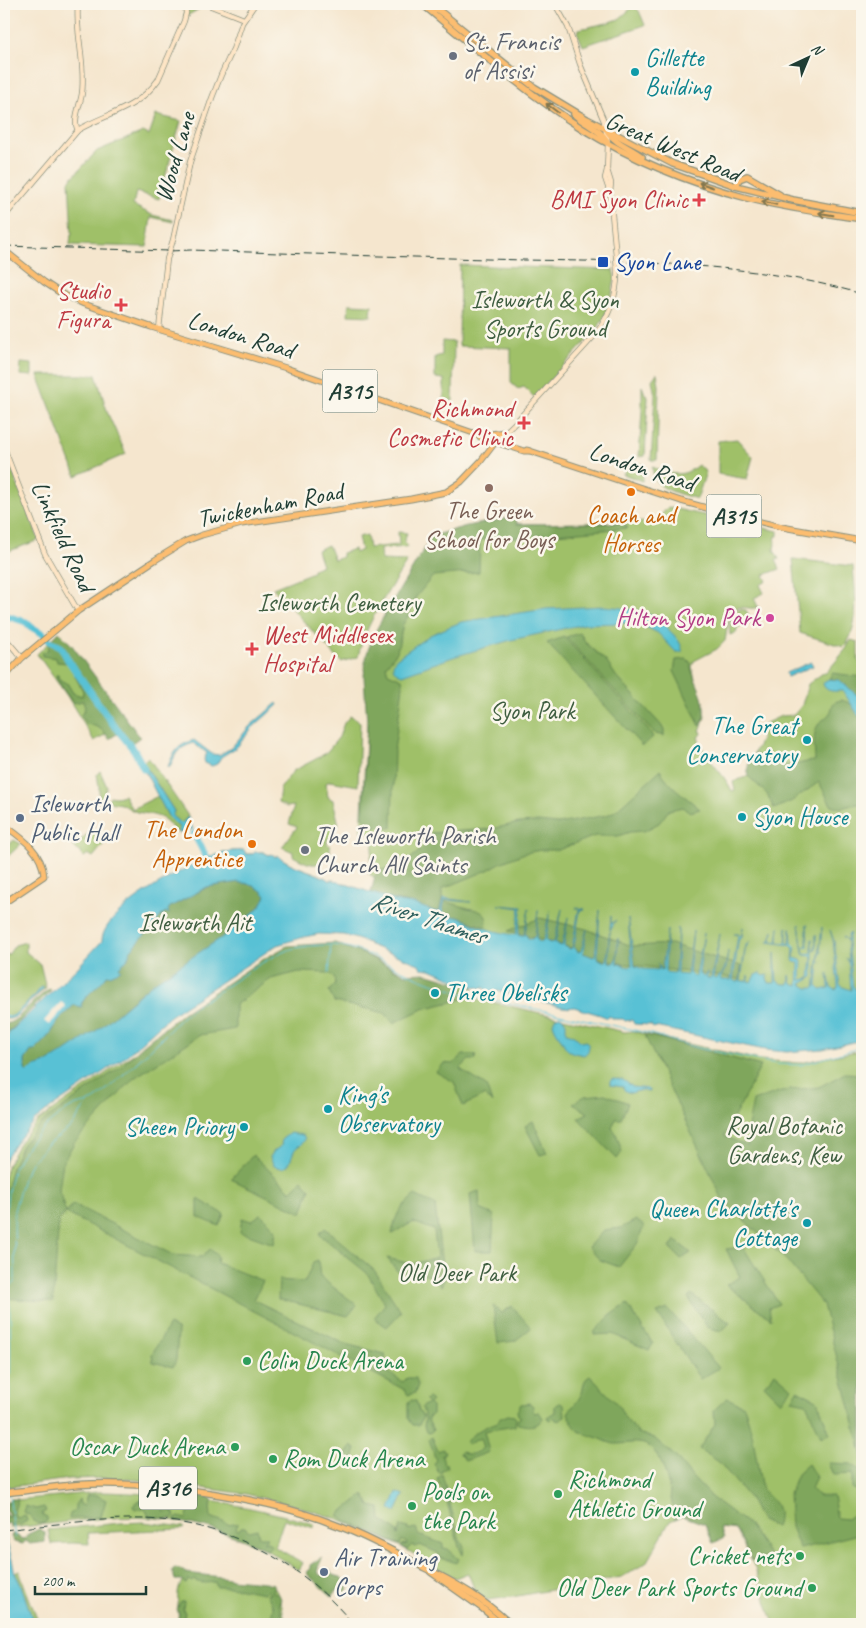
<svg xmlns="http://www.w3.org/2000/svg" width="866" height="1628" font-family="Caveat,sans-serif">
  <style>
    .green { fill: #9fc068; stroke: #5f7e4e }
    .forest { fill: #7fa65c; stroke: #4f7248 }
    .water { fill: #58c1d5; stroke: #3c7f84; fill-rule: evenodd }
    .pier { fill: #f5e6ce }
    .lines { fill: none; stroke-linecap: round; stroke-linejoin: round }
    .stream { stroke: #58c1d5; stroke-width: 1 }
    .river { stroke: #58c1d5; stroke-width: 7 }
    .secondary-casing { stroke: #8a9281; stroke-width: 6 }
    .primary-casing { stroke: #8a9281; stroke-width: 7 }
    .highway-casing { stroke: #8a9281; stroke-width: 8 }
    .secondary { stroke: #fee5c5; stroke-width: 4.5 }
    .primary { stroke: #fcbd6f; stroke-width: 5 }
    .highway { stroke: #fcbd6f; stroke-width: 5.5 }
    .rail { stroke: #1f3d34; stroke-width: 1; stroke-dasharray: 8 4; stroke-linecap: butt }
    .secondary-bridge-casing { stroke: #8a9281; stroke-width: 6; stroke-linecap: butt }
    .secondary-bridge { stroke: #fee5c5; stroke-width: 4.5 }
    .oneway { stroke: #82774f }
    .worship-dot { fill: #6b7280; stroke: #fbf7ec; stroke-width: 2 }
    .culture-dot { fill: #0f9aa8; stroke: #fbf7ec; stroke-width: 2 }
    .health-dot { fill: #e0444e; stroke: #fbf7ec; stroke-width: 2 }
    .transit-dot { fill: #1a4fb4; stroke: #fbf7ec; stroke-width: 2 }
    .education-dot { fill: #8d6e63; stroke: #fbf7ec; stroke-width: 2 }
    .food-dot { fill: #e8710a; stroke: #fbf7ec; stroke-width: 2 }
    .hotel-dot { fill: #d1479c; stroke: #fbf7ec; stroke-width: 2 }
    .service-dot { fill: #5c6f8a; stroke: #fbf7ec; stroke-width: 2 }
    .leisure-dot { fill: #2e9e5b; stroke: #fbf7ec; stroke-width: 2 }
    .labels { text-anchor: middle; dominant-baseline: central; stroke-width: 5; stroke-linejoin: round; paint-order: stroke }
    .shield { fill: #fbf7ec; stroke: #61756b; stroke-width: 1 }
    .shield-label { font-size: 24px; font-weight: bold; fill: #1f3d34 }
    .worship-label { font-size: 25px; fill: #5b616d; stroke: #fbf7ec; text-anchor: start }
    .culture-label { font-size: 25px; fill: #0d838f; stroke: #fbf7ec; text-anchor: start }
    .street-label { font-size: 25px; fill: #1f3d34; stroke: #fbf7ec }
    .health-label { font-size: 25px; fill: #be3a42; stroke: #fbf7ec; text-anchor: end }
    .transit-label { font-size: 25px; fill: #164399; stroke: #fbf7ec; text-anchor: start }
    .park-label { font-size: 25px; fill: #3f5e41; stroke: #fbf7ec }
    .education-label { font-size: 25px; fill: #785e54; stroke: #fbf7ec }
    .food-label { font-size: 25px; fill: #c56008; stroke: #fbf7ec }
    .hotel-label { font-size: 25px; fill: #b23c85; stroke: #fbf7ec; text-anchor: end }
    .service-label { font-size: 25px; fill: #4e5e75; stroke: #fbf7ec; text-anchor: start }
    .leisure-label { font-size: 25px; fill: #27864d; stroke: #fbf7ec; text-anchor: start }
    .water-label { font-size: 26px; font-style: italic; fill: #2d5e5c; stroke: #fbf7ec }
  </style>
  <rect width="100%" height="100%" fill="#fbf7ec"/>
  <filter id="ink" filterUnits="userSpaceOnUse"><feTurbulence type="fractalNoise" baseFrequency=".02" numOctaves="2"/><feDisplacementMap in="SourceGraphic" scale="10" xChannelSelector="R" yChannelSelector="G"/><feConvolveMatrix kernelMatrix="1 2 1 2 8 2 1 2 1" color-interpolation-filters="sRGB"/></filter>
  <filter id="wash" filterUnits="userSpaceOnUse"><feTurbulence type="fractalNoise" baseFrequency=".0096" numOctaves="4" result="noise"/><feDisplacementMap in="SourceGraphic" scale="20" xChannelSelector="R" yChannelSelector="G"/><feGaussianBlur stdDeviation="1.12" result="paint"/><feColorMatrix in="noise" values="0 0 0 0 0 0 0 0 0 0 0 0 0 0 0 0 0 1.4 0 .05"/><feComposite in="paint" operator="in"/></filter>
  <g filter="url(#wash)">
    <rect width="100%" height="100%" fill="#f5e6ce"/>
    <!-- green -->
    <g class="green">
      <path d="M184,4H208L185,17Z"/>
      <path d="M634,6L639,11L645,25L583,46L577,32L579,29L607,23L619,19Z"/>
      <path d="M156,115L181,121L159,199L136,192L133,205L152,215L173,220V222L151,217L147,247L70,245L71,234H72L69,181L97,151L143,132L149,135Z"/>
      <path d="M460,265L613,270L615,278L612,294L604,318L595,332L534,397L524,387L518,389L511,383V348L459,346Z"/>
      <path d="M349,304L372,305L371,316L348,315Z"/>
      <path d="M442,341L454,342L453,401L444,400V379L435,378V357L442,355Z"/>
      <path d="M21,363L32,364V376L20,375Z"/>
      <path d="M657,373L659,386L657,460H651L655,395L652,380Z"/>
      <path d="M38,375H96L108,414L126,454L76,476Z"/>
      <path d="M642,386L645,394L648,397L645,456L639,457L642,410Z"/>
      <path d="M737,439L753,457L747,479L718,474V441Z"/>
      <path d="M9,463L39,540L4,553V465Z"/>
      <path d="M635,463L643,464L645,467L642,481L623,474L628,466Z"/>
      <path d="M698,465L706,472L697,499C685,495 661,491 655,479C653,475 653,471 652,467C672,474 681,479 698,465Z"/>
      <path d="M668,507C705,516 741,522 778,531V536H776L774,550L779,559L776,560L780,569L764,575L767,581L760,585L764,593L754,598L758,607C748,611 743,603 732,611L728,623L725,641L717,649L694,661L692,667L705,717L700,731H701L702,734L698,737C703,758 723,771 732,791L735,790L733,782L748,776L752,779L756,755L754,753L761,740V733L764,724L781,716L794,715L802,705L808,684L823,673H826L846,649L851,640L858,642V661L862,665V1003L730,999L209,856L222,854V852L244,850L245,854H253L255,852H263L269,855L270,854L276,857L277,855C295,870 315,870 330,881L331,879L371,893L375,878L368,873L373,846L374,835L361,831L371,651L432,536L467,526L516,517L517,524L655,522Z"/>
      <path d="M398,532L407,533L404,542L408,547L380,549L381,560L407,561C389,591 366,622 358,657L341,662L273,588L313,572V569L322,565L317,550L328,545L334,560L342,557V553L354,549L355,553L361,550L358,537L367,535L369,548L399,545Z"/>
      <path d="M793,559L853,566C855,591 861,626 844,647L800,633Z"/>
      <path d="M741,609L746,610L752,622L736,629L737,632L730,635C729,625 730,613 741,609Z"/>
      <path d="M59,632L124,724L94,741L67,696L37,654Z"/>
      <path d="M350,716L360,722L358,786L330,781L326,783L328,797L333,800L339,825L333,830L335,832L334,839L328,838L327,843L330,846V855C317,870 308,864 293,856V852L282,847L297,827L289,824L294,806L287,807L278,803L280,789L293,771L314,760L326,753L339,737L344,723Z"/>
      <path d="M148,757L188,816L181,824L172,816L174,811L143,762Z"/>
      <path d="M100,771L107,787L101,802H99V787L97,774Z"/>
      <path d="M124,795L132,809L158,796L169,818L179,827V831L174,833C168,815 153,815 137,812C132,811 128,807 123,805C117,802 113,805 108,800L110,796L116,797Z"/>
      <path d="M94,829L107,840L93,857L88,854L84,857L73,846Z"/>
      <path d="M14,840L21,844L4,860V849Z"/>
      <path d="M26,942V952L40,964L46,988C41,993 35,997 30,1002C21,1010 17,1020 4,1019V951L8,955L15,945Z"/>
      <path d="M337,947L361,952L425,984L460,995L625,1032L633,1031L644,1034L760,1060L800,1063L862,1050V1624H774L755,1568L736,1530L720,1528L724,1538L713,1543L705,1524L683,1516L670,1521L646,1563L622,1577L512,1597L487,1600L475,1591L468,1573L455,1578L400,1546L338,1519L293,1505L246,1494L160,1482L112,1478L69,1479L9,1487L7,1484L4,1483V1177L8,1164L19,1143L38,1121L136,1052L184,1014Z"/>
      <path d="M98,1492C171,1493 244,1503 314,1524V1528L284,1519L275,1547L303,1563L299,1570C283,1561 267,1549 249,1542C219,1529 186,1521 154,1518C106,1515 57,1524 10,1528L6,1501Z"/>
      <path d="M144,1522L184,1527L183,1529L88,1533L89,1544L73,1543L51,1544L48,1530L120,1523Z"/>
      <path d="M19,1571L39,1624H34L21,1585L15,1573Z"/>
      <path d="M186,1577L273,1586C281,1595 283,1613 286,1624H179C178,1610 174,1586 186,1577Z"/>
    </g>
    <!-- forest -->
    <g class="forest">
      <path d="M516,517L517,524L624,523L628,528L480,540L479,572L433,576L416,597L409,615L403,624L397,652L386,666L388,673L402,679L403,686L394,751L392,828L374,826L363,817L367,723L364,677L365,663L368,650L376,630L389,607L432,536L467,526Z"/>
      <path d="M59,632L71,644L140,737L131,744L143,760L138,762L132,750L117,734L109,739C103,729 98,726 86,724L81,715L85,708L83,701L73,703L56,678V675H58L59,679L67,683L73,693L82,696L83,691L68,663L57,662L56,658L42,656V653L48,650L49,642Z"/>
      <path d="M580,633L586,643L606,661L616,676L661,725L664,730V736L656,734L649,728L566,637Z"/>
      <path d="M564,637L650,732L653,737L642,746L547,643Z"/>
      <path d="M687,659L691,663C690,670 694,675 696,681C702,695 709,714 700,726L674,671L676,660Z"/>
      <path d="M832,673L862,677V699L839,680L829,679Z"/>
      <path d="M842,700L852,704L862,721V803L840,808L831,805L819,782L792,801L774,809L767,794L748,776V766L754,753C764,758 778,766 790,765C798,765 806,761 815,761C815,750 812,734 818,725C821,720 827,718 830,713C834,705 830,702 842,700Z"/>
      <path d="M660,770C670,787 685,796 700,809L690,812L683,807L669,810L659,823L644,831L630,832L618,836H595L558,850H541L525,853L500,863L488,870L442,889V900L439,912L420,907L414,904L389,899L371,893L375,876L381,870L402,866L431,841L430,833L491,829L519,823L538,822L558,824L607,815L615,811Z"/>
      <path d="M239,882C248,883 261,888 266,896C256,921 180,964 155,982C135,996 118,1014 99,1029C85,1039 60,1058 44,1064C36,1067 34,1068 27,1072L25,1071V1060L31,1050L34,1051L52,1032L58,1021L74,1005L81,1007C82,996 100,985 107,975H110L120,970L119,967L127,960L130,951L170,907L208,887Z"/>
      <path d="M444,901C452,903 460,906 468,908C479,910 490,913 486,927L467,921L461,917H456L443,914Z"/>
      <path d="M540,918L586,929L632,946L671,944L741,966L740,979L612,962L586,955L575,949L508,931Z"/>
      <path d="M335,943L363,954L404,974L425,973L473,987L471,997L423,1009L393,1023L385,1013L334,1002L329,991L335,984L334,978L329,973L299,972L271,979L235,1005V1029L200,1035L134,1078L74,1143L63,1162L59,1190L66,1213L73,1204L173,1255L202,1257L210,1249L218,1256L217,1263L263,1281L254,1300L345,1344L385,1354L386,1364L380,1366V1370L388,1372L403,1382L407,1378H415L418,1385L415,1393L408,1395L405,1390L66,1213L59,1219L53,1302L5,1298L4,1198L12,1167L22,1145L40,1124L120,1067L142,1046L183,1013L260,961L287,946Z"/>
      <path d="M49,989L51,990L8,1033L4,1034V1023L5,1024C17,1022 22,1012 30,1005C36,999 43,994 49,989Z"/>
      <path d="M644,1034L761,1066L724,1136L748,1146V1127L753,1101L781,1091L819,1087L845,1073L862,1074V1453L823,1305L788,1262L723,1200Z"/>
      <path d="M463,1055H475L476,1060H469L460,1069L486,1086L492,1103L485,1095L463,1106L454,1082L436,1072L444,1063L453,1064Z"/>
      <path d="M605,1094L628,1103L621,1119H616L612,1128L616,1133L622,1152L617,1159L578,1118L588,1113L573,1103L585,1096Z"/>
      <path d="M533,1121L547,1153L540,1155L525,1126Z"/>
      <path d="M253,1155L291,1191L302,1180L310,1189L302,1213L231,1179Z"/>
      <path d="M479,1191L480,1209L494,1215L492,1251H475L470,1194Z"/>
      <path d="M415,1195L435,1205L442,1266L449,1272L441,1286L428,1275L398,1272L387,1258L411,1264L437,1258L434,1230L413,1222L392,1234C396,1213 399,1209 415,1195Z"/>
      <path d="M198,1199L224,1214L219,1226L198,1217Z"/>
      <path d="M261,1214L276,1230L274,1244L240,1232L242,1218L251,1221Z"/>
      <path d="M636,1220L644,1226L637,1244L619,1267L600,1260L588,1247L604,1230L621,1228Z"/>
      <path d="M325,1228L375,1271L401,1312L387,1327L374,1318L385,1304L367,1273L319,1234Z"/>
      <path d="M675,1240L691,1253L681,1259L670,1248Z"/>
      <path d="M743,1247L779,1304L769,1308L771,1319L726,1285L740,1277L726,1249Z"/>
      <path d="M318,1260L320,1277L357,1305L348,1316L278,1299L279,1280L305,1282L313,1262Z"/>
      <path d="M691,1294L730,1323L721,1332L707,1327L688,1297Z"/>
      <path d="M627,1304L653,1344L649,1350L612,1334L594,1335V1332L610,1316Z"/>
      <path d="M493,1306L502,1313L512,1306L531,1328L515,1341L498,1343Z"/>
      <path d="M668,1309L719,1368L700,1379L657,1313Z"/>
      <path d="M169,1325L177,1329L178,1333L176,1360L173,1367L153,1362L152,1354Z"/>
      <path d="M775,1373L792,1388L781,1402L764,1385Z"/>
      <path d="M590,1376L619,1406L625,1418L638,1433L654,1438L675,1456L692,1477L712,1498L749,1525L770,1556L751,1560L738,1532L734,1529L720,1528L724,1538L713,1543L705,1524L683,1516L675,1519C670,1497 668,1463 650,1447C640,1440 627,1444 616,1444C610,1444 604,1440 598,1438C579,1432 576,1433 568,1413C572,1406 578,1402 581,1395C585,1388 581,1381 590,1376Z"/>
      <path d="M797,1390L817,1400L830,1434L821,1437L806,1403L792,1400Z"/>
      <path d="M428,1398L432,1401L429,1404L432,1407V1415L428,1417V1420L433,1430L430,1433L426,1432L424,1426L425,1419L422,1407L428,1403L425,1400Z"/>
      <path d="M727,1398L744,1406L752,1433L762,1490C775,1501 782,1508 776,1527L761,1521L749,1498L719,1462L699,1449L715,1424L714,1410Z"/>
      <path d="M412,1400L416,1401L419,1411L423,1417L419,1425H413L408,1418V1402Z"/>
      <path d="M530,1403L533,1406V1411L534,1413L539,1412L543,1418C537,1428 528,1426 518,1424L517,1423L518,1419L521,1417L518,1415L517,1411L521,1404Z"/>
      <path d="M560,1403L564,1405L565,1416L560,1421L556,1420L554,1417L551,1420L548,1419L547,1417L555,1412V1406Z"/>
      <path d="M508,1415L514,1416L516,1418L515,1426L484,1431L489,1452L465,1461L463,1457L460,1454V1452L462,1451C468,1458 478,1452 483,1448L480,1438L467,1445L466,1442C473,1432 486,1426 498,1422L499,1419Z"/>
      <path d="M432,1437L438,1451L443,1449L445,1452L442,1456L444,1464H447L448,1467L442,1470V1472L439,1473L434,1464L436,1461L429,1439Z"/>
      <path d="M351,1446L356,1449L353,1459L365,1463V1465L358,1468H355L349,1462L346,1455Z"/>
      <path d="M828,1463L851,1464L862,1471V1491L852,1489V1474L833,1475Z"/>
      <path d="M808,1464L816,1477L811,1489L819,1496H833L837,1518L847,1519L862,1508V1504V1533L800,1549L791,1527L789,1494L797,1474Z"/>
      <path d="M442,1474L460,1541L464,1546L463,1555L459,1547L447,1502L442,1498L444,1493L437,1479Z"/>
      <path d="M158,1491C167,1496 164,1502 164,1512L172,1510L175,1516C169,1521 167,1519 160,1518C156,1517 153,1518 149,1517L145,1508L135,1509L133,1507L137,1501H141L146,1494Z"/>
      <path d="M200,1494L210,1497L213,1501L210,1507L211,1517L226,1523L230,1525L232,1523L238,1524L236,1529L239,1530L241,1527H245L249,1531L257,1529L259,1537H267L263,1543L268,1542L272,1546L267,1550C237,1535 207,1527 175,1521V1519L179,1517L186,1519L189,1510L184,1507L185,1502L179,1499L180,1496L191,1497L194,1501L195,1495Z"/>
      <path d="M364,1494L370,1506L380,1508L381,1520L397,1531L398,1535L401,1526L408,1528L407,1530L416,1528L419,1535L443,1544V1548L448,1549L459,1559L457,1563L440,1558L438,1553L420,1545L416,1547L412,1545L407,1550L402,1547L403,1544L406,1545L407,1543L402,1540L400,1545L344,1520L338,1515Z"/>
      <path d="M87,1495H98L100,1497L106,1500L101,1517L69,1519L70,1514L75,1510V1505L79,1499L80,1504L84,1506Z"/>
      <path d="M10,1499H18L14,1511L15,1517L19,1518L23,1515L26,1516L27,1521L20,1525L16,1524L11,1525L8,1523L4,1526V1514H6L8,1518L9,1517L10,1514L6,1511V1508Z"/>
      <path d="M25,1506L36,1509L44,1507L46,1511L42,1513L43,1515L47,1517V1521C42,1525 38,1524 33,1521L31,1516L23,1512Z"/>
      <path d="M39,1529L45,1532V1542L30,1544L26,1541L23,1544L14,1542L11,1537L12,1534L16,1535L22,1539L26,1538L28,1534Z"/>
      <path d="M322,1557C321,1564 314,1569 321,1576L329,1570L336,1576L341,1577L348,1589L345,1592L336,1590L332,1596L308,1575L306,1572L310,1568V1565Z"/>
      <path d="M175,1568L180,1569L186,1573L230,1578L231,1579L265,1582L269,1585L271,1583L274,1585L272,1592L279,1594L281,1599L279,1603L284,1624H277L272,1613L273,1607L267,1594L270,1593L268,1591L264,1593L230,1587H217L215,1582C208,1583 199,1584 194,1580L192,1582L188,1580L186,1584L184,1583L182,1580H175L172,1570Z"/>
      <path d="M181,1601H184L183,1609L185,1613L184,1617L180,1622H177L179,1614L177,1609Z"/>
    </g>
    <!-- water -->
    <g class="water">
      <path d="M604,606C624,608 648,610 664,623C667,627 670,632 674,635C678,640 683,646 682,652H676L658,633L644,626L624,623L585,624L511,640L453,657L402,675C393,672 390,665 397,658L430,635L461,622L546,609Z"/>
      <path d="M811,662L813,666L787,677L786,673Z"/>
      <path d="M829,679L839,680L862,699V721L843,691C835,691 826,693 823,684L825,681Z"/>
      <path d="M277,703L278,705L252,728L237,747L221,757L217,764L212,766L205,763L204,759L207,753L193,743C175,750 177,753 169,768L168,767C173,752 179,744 194,740L212,754L219,755L231,748L250,726Z"/>
      <path d="M142,761L174,811L172,816L181,824L188,817L193,829L179,833V827L169,818L166,812L140,762Z"/>
      <path d="M244,850L246,854H253L255,852H263L269,855L270,854L276,857L277,855C295,870 315,870 330,881L331,879L399,902L414,904L436,912L440,911L443,898L471,902L445,900L442,913L456,917H461C473,927 498,932 513,935L516,934L520,908L499,905L522,907L518,935L520,936L524,935L529,909L525,934L529,939H532L535,936L538,910L536,938L538,941L541,942L544,939L550,910L546,940L549,943L554,942L562,909L555,944L562,946L568,917L564,945L565,947L570,949L572,948L579,909L576,908L585,909L580,910L574,947L578,952L581,951L587,929L583,953L593,957L595,956L600,910L597,958L605,962L607,960L611,916V924L616,920C607,930 609,948 609,962L613,964L617,957L618,938L617,963L622,965L624,964V966L630,967L632,965L628,918L635,966L643,969L658,970L659,966L657,963L660,966V970H662L667,930L665,970L666,972L673,973L675,972L678,928L677,974L687,975L693,931L689,973L694,977L696,976L704,933L699,974L704,977L707,972V978H711L720,934L713,978L716,979C726,973 726,962 728,951L726,968L721,977V980H731L738,935L734,934H739V937H741L743,927L742,938L739,939L738,944L733,980L737,982L740,980L745,949L750,941L746,945L741,981H747L748,975L749,981L751,982L755,975L760,973L764,976L768,975L767,978L769,983H775V953L777,981L783,984H789L790,975L792,984L798,986L799,963L794,962L793,960L794,948L790,945L768,942L770,941L773,930L772,941L777,942L779,927L778,942L786,943L787,927V943L790,944L791,927L792,943L796,947L794,958L801,960L802,962L801,980L810,978L812,956L804,955L803,953L799,924L802,946L804,947L807,945V924L808,947L803,948L804,953L806,954L812,953V939V949H815L816,935V949L813,950V977L801,984L808,988H815L822,927L820,951L822,952H820L819,961L822,962H819L817,986L821,990L829,988L828,973L831,987L836,990L838,987L833,940L830,930L834,941L840,985L843,987L851,990L849,965L846,958L849,962L847,941L843,937L847,940L848,935L850,933L848,941L853,986L857,991H862V1040L823,1049L787,1052L765,1050L655,1027L653,1028L651,1025L634,1024L632,1020L625,1021L623,1019H615L609,1016L608,1018C597,1013 585,1011 574,1007C561,1011 541,997 525,1000L520,996L513,997L507,993L493,990L490,992L486,990L484,987L480,988L456,982L453,979L430,969L421,968L419,964L370,945L369,943L344,935L319,934L304,937L277,945L180,1009L169,1017L125,1057L51,1108L34,1121L15,1144L5,1159L4,1166V1041L10,1032L77,968L102,941C102,911 180,872 204,858L209,856L222,854V852ZM239,882L241,883C248,882 262,889 266,896L261,905L249,917L221,938L153,983L100,1028L63,1053L44,1064L34,1067L27,1072L25,1070V1060L31,1051H34C40,1045 46,1039 51,1033C54,1029 55,1025 57,1022C62,1016 68,1011 74,1005L82,1007L81,1004C88,992 100,986 107,975H110L121,970L119,967L127,960L130,951L165,912L169,914L168,910L170,907L207,887Z"/>
      <path d="M41,987L44,988L15,1017L10,1019L4,1018V1015L10,1016L14,1015L36,994Z"/>
      <path d="M559,1016L562,1017L566,1023V1033L574,1035L581,1042L586,1041C590,1046 590,1051 584,1055C562,1051 568,1049 558,1034C555,1029 554,1027 553,1023L555,1018Z"/>
      <path d="M613,1079L623,1080L633,1087L649,1089V1091L641,1090L631,1093L625,1091L623,1087L610,1085V1081Z"/>
      <path d="M290,1133L303,1135L305,1139C303,1144 300,1145 296,1148C289,1156 293,1173 274,1166L270,1157L274,1151L281,1146L282,1139Z"/>
      <path d="M397,1492L404,1495L396,1512L390,1509Z"/>
      <path d="M4,1530C5,1539 15,1566 14,1571L21,1585L34,1624H4Z"/>
    </g>
    <!-- pier -->
    <path class="pier" d="M61,1002L66,1006L49,1025L44,1021Z"/>
    <g class="lines">
      <!-- stream -->
      <g class="stream">
        <path d="M329,973L331,945"/>
        <path d="M8,1287L13,1284L15,1280L14,1211L23,1178L32,1161L48,1144L72,1126L88,1102"/>
        <path d="M8,1490L7,1475C8,1422 12,1367 10,1314C8,1268 0,1219 12,1174C22,1146 48,1120 74,1106C81,1103 91,1103 97,1098C120,1078 142,1058 163,1037C171,1029 178,1020 187,1013C195,1005 206,1000 215,994C236,980 264,959 288,950C301,946 316,945 330,945C357,945 381,961 405,972C423,980 442,987 461,993L648,1033L698,1048L777,1064L801,1065L862,1047"/>
        <path d="M9,1494L15,1538"/>
      </g>
      <!-- river -->
      <g class="river">
        <path d="M4,615L26,622L31,627L42,633L50,641L61,647L68,660L113,724L134,750L144,769"/>
        <path d="M194,834L210,864"/>
      </g>
    </g>
  </g>
  <g filter="url(#ink)">
    <g class="lines">
      <defs>
        <g id="secondary">
          <path d="M206,4L244,19"/>
          <path d="M555,4L568,27L580,64L604,121L608,143L607,170L605,178L610,193"/>
          <path d="M78,130C72,121 81,103 82,93C86,63 75,33 78,4"/>
          <path d="M607,170L611,183L610,193L616,256"/>
          <path d="M4,217L78,130C107,113 137,110 158,80L184,21L186,13L185,4"/>
          <path d="M159,329L167,259L173,240L190,162L212,98L221,75L234,47L242,23L255,4"/>
          <path d="M497,440L514,424L595,335C609,316 618,296 617,271"/>
          <path d="M501,441L508,431"/>
          <path d="M4,448L45,554L78,611"/>
          <path d="M4,637L22,658"/>
        </g>
        <g id="primary">
          <path d="M4,250L44,282L62,294L84,304L151,327L286,368L479,435L480,437L524,451H529"/>
          <path d="M484,435L504,432"/>
          <path d="M527,450L681,501L736,516L782,527L862,541"/>
          <path d="M4,678L22,658L78,611L155,560L186,541L202,535L242,524L411,499L446,492L461,482L481,461L497,440"/>
          <path d="M4,825C22,838 42,851 44,876L4,903"/>
        </g>
        <g id="highway">
          <path d="M422,4C474,47 526,93 583,129C633,160 690,183 747,198C785,208 824,213 862,219"/>
          <path d="M431,4L534,87L587,119L673,164L736,186L793,200L862,213"/>
          <path d="M574,114C584,124 599,128 607,141"/>
          <path d="M608,132C616,144 631,148 642,157"/>
          <path d="M736,186L739,179L747,176L780,195"/>
          <path d="M4,1493C33,1490 62,1485 91,1484C126,1483 161,1486 196,1491C244,1498 291,1507 336,1525C367,1536 396,1553 425,1568C458,1584 483,1599 510,1624"/>
          <path d="M431,1572L482,1608L501,1624"/>
        </g>
      </defs>
      <!-- secondary casing -->
      <use href="#secondary" class="secondary-casing"/>
      <!-- primary casing -->
      <use href="#primary" class="primary-casing"/>
      <!-- highway casing -->
      <use href="#highway" class="highway-casing"/>
      <!-- secondary -->
      <use href="#secondary" class="secondary"/>
      <!-- primary -->
      <use href="#primary" class="primary"/>
      <!-- highway -->
      <use href="#highway" class="highway"/>
      <!-- rail -->
      <g class="rail">
        <path d="M4,246L169,251L191,250C302,254 413,257 524,260C640,262 750,262 862,294"/>
        <path d="M4,1530C50,1525 99,1518 145,1519C226,1522 302,1562 353,1624"/>
      </g>
      <defs>
        <path id="secondary-bridge" d="M616,256L617,271"/>
      </defs>
      <!-- secondary-bridge casing -->
      <use href="#secondary-bridge" class="secondary-bridge-casing"/>
      <!-- secondary-bridge -->
      <use href="#secondary-bridge" class="secondary-bridge"/>
    </g>
    <!-- one-way arrows -->
    <defs><path id="oneway-shaft" d="M-6 0H5M1.5-3L5.5 0L1.5 3" fill="none" stroke-width="1.6" stroke-linecap="round" stroke-linejoin="round" transform="scale(1.25)"/></defs>
    <g class="oneway">
      <use href="#oneway-shaft" transform="translate(552 108) rotate(-143)"/>
      <use href="#oneway-shaft" transform="translate(706 185) rotate(-161)"/>
      <use href="#oneway-shaft" transform="translate(769 203) rotate(-167)"/>
      <use href="#oneway-shaft" transform="translate(826 214) rotate(-171)"/>
    </g>
  </g>
  <!-- markers -->
  <g class="worship-dot">
    <circle cx="453" cy="56" r="5"/>
    <circle cx="305" cy="850" r="5"/>
  </g>
  <g class="culture-dot">
    <circle cx="635" cy="72" r="5"/>
    <circle cx="807" cy="740" r="5"/>
    <circle cx="742" cy="817" r="5"/>
    <circle cx="435" cy="993" r="5"/>
    <circle cx="328" cy="1109" r="5"/>
    <circle cx="244" cy="1127" r="5"/>
    <circle cx="807" cy="1223" r="5"/>
  </g>
  <g class="health-dot">
    <path d="M696.5 192.5h5v5h5v5h-5v5h-5v-5h-5v-5h5z"/>
    <path d="M118.5 297.5h5v5h5v5h-5v5h-5v-5h-5v-5h5z"/>
    <path d="M521.5 415.5h5v5h5v5h-5v5h-5v-5h-5v-5h5z"/>
    <path d="M249.5 641.5h5v5h5v5h-5v5h-5v-5h-5v-5h5z"/>
  </g>
  <rect class="transit-dot" x="597" y="256" width="12" height="12" rx="2.5"/>
  <circle class="education-dot" cx="489" cy="488" r="5"/>
  <g class="food-dot">
    <circle cx="631" cy="492" r="5"/>
    <circle cx="252" cy="844" r="5"/>
  </g>
  <circle class="hotel-dot" cx="770" cy="618" r="5"/>
  <g class="service-dot">
    <circle cx="20" cy="818" r="5"/>
    <circle cx="324" cy="1572" r="5"/>
  </g>
  <g class="leisure-dot">
    <circle cx="247" cy="1361" r="5"/>
    <circle cx="235" cy="1447" r="5"/>
    <circle cx="273" cy="1459" r="5"/>
    <circle cx="558" cy="1494" r="5"/>
    <circle cx="412" cy="1506" r="5"/>
    <circle cx="800" cy="1556" r="5"/>
    <circle cx="812" cy="1588" r="5"/>
  </g>
  <g class="labels">
    <!-- shield labels -->
    <g class="shield">
      <rect x="322.5" y="369.5" width="55" height="43" rx="4"/>
      <rect x="706.5" y="494.5" width="55" height="43" rx="4"/>
      <rect x="139" y="1466.5" width="58" height="43" rx="4"/>
    </g>
    <g class="shield-label">
      <text x="350" y="391">A315</text>
      <text x="734" y="516">A315</text>
      <text x="168" y="1488">A316</text>
    </g>
    <!-- worship labels -->
    <g class="worship-label">
      <text x="463" y="42">St. Francis<tspan x="463" dy="29">of Assisi</tspan></text>
      <text x="315" y="836">The Isleworth Parish<tspan x="315" dy="29">Church All Saints</tspan></text>
    </g>
    <!-- culture labels -->
    <g class="culture-label">
      <text x="645" y="58">Gillette<tspan x="645" dy="29">Building</tspan></text>
      <text x="797" y="726" text-anchor="end">The Great<tspan x="797" dy="29">Conservatory</tspan></text>
      <text x="752" y="817">Syon House</text>
      <text x="445" y="993">Three Obelisks</text>
      <text x="338" y="1095">King's<tspan x="338" dy="29">Observatory</tspan></text>
      <text x="234" y="1127" text-anchor="end">Sheen Priory</text>
      <text x="797" y="1209" text-anchor="end">Queen Charlotte's<tspan x="797" dy="29">Cottage</tspan></text>
    </g>
    <!-- street labels -->
    <g class="street-label">
      <text transform="translate(673 147) rotate(23)">Great West Road</text>
      <text transform="translate(175 157) rotate(-74)">Wood Lane</text>
      <text transform="translate(241 335) rotate(17)">London Road</text>
      <text transform="translate(642 467) rotate(18)">London Road</text>
      <text transform="translate(270 505) rotate(-11)">Twickenham Road</text>
      <text transform="translate(63 536) rotate(65)">Linkfield Road</text>
    </g>
    <!-- health labels -->
    <g class="health-label">
      <text x="688" y="200">BMI Syon Clinic</text>
      <text x="110" y="291">Studio<tspan x="110" dy="29">Figura</tspan></text>
      <text x="513" y="409">Richmond<tspan x="513" dy="29">Cosmetic Clinic</tspan></text>
      <text x="263" y="635" text-anchor="start">West Middlesex<tspan x="263" dy="29">Hospital</tspan></text>
    </g>
    <!-- transit labels -->
    <g class="transit-label">
      <text x="614" y="262">Syon Lane</text>
    </g>
    <!-- park labels -->
    <g class="park-label">
      <text x="545" y="300">Isleworth &amp; Syon<tspan x="545" dy="29">Sports Ground</tspan></text>
      <text x="339" y="603">Isleworth Cemetery</text>
      <text x="532" y="711">Syon Park</text>
      <text x="195" y="923">Isleworth Ait</text>
      <text x="784" y="1126">Royal Botanic<tspan x="784" dy="29">Gardens, Kew</tspan></text>
      <text x="457" y="1273">Old Deer Park</text>
    </g>
    <!-- education labels -->
    <g class="education-label">
      <text x="489" y="511">The Green<tspan x="489" dy="29">School for Boys</tspan></text>
    </g>
    <!-- food labels -->
    <g class="food-label">
      <text x="631" y="515">Coach and<tspan x="631" dy="29">Horses</tspan></text>
      <text x="242" y="830" text-anchor="end">The London<tspan x="242" dy="29">Apprentice</tspan></text>
    </g>
    <!-- hotel labels -->
    <g class="hotel-label">
      <text x="760" y="618">Hilton Syon Park</text>
    </g>
    <!-- service labels -->
    <g class="service-label">
      <text x="30" y="804">Isleworth<tspan x="30" dy="29">Public Hall</tspan></text>
      <text x="334" y="1558">Air Training<tspan x="334" dy="29">Corps</tspan></text>
    </g>
    <!-- leisure labels -->
    <g class="leisure-label">
      <text x="257" y="1361">Colin Duck Arena</text>
      <text x="225" y="1447" text-anchor="end">Oscar Duck Arena</text>
      <text x="283" y="1459">Rom Duck Arena</text>
      <text x="568" y="1480">Richmond<tspan x="568" dy="29">Athletic Ground</tspan></text>
      <text x="422" y="1492">Pools on<tspan x="422" dy="29">the Park</tspan></text>
      <text x="790" y="1556" text-anchor="end">Cricket nets</text>
      <text x="802" y="1588" text-anchor="end">Old Deer Park Sports Ground</text>
    </g>
    <!-- water labels -->
    <g class="water-label">
      <text transform="translate(428 918) rotate(18)">River Thames</text>
    </g>
  </g>
  <!-- margin -->
  <rect width="866" height="1628" fill="none" stroke="#fbf7ec" stroke-width="20"/>
  <!-- north arrow -->
  <g transform="translate(808 58) rotate(44)" stroke="#fbf7ec" stroke-width="4" paint-order="stroke">
  <path d="M0-4L9 19L0 12L-9 19Z" fill="#1f3d34"/>
  <text y="-8" font-size="14" font-weight="bold" text-anchor="middle" fill="#1f3d34">N</text>
  </g>
  <!-- scale -->
  <path d="M35 1586v8h111v-8" fill="none" stroke="#1f3d34" stroke-width="2.5"/>
  <text x="42" y="1586" font-size="15" fill="#1f3d34" stroke="#fbf7ec" stroke-width="4" paint-order="stroke">200 m</text>
</svg>
